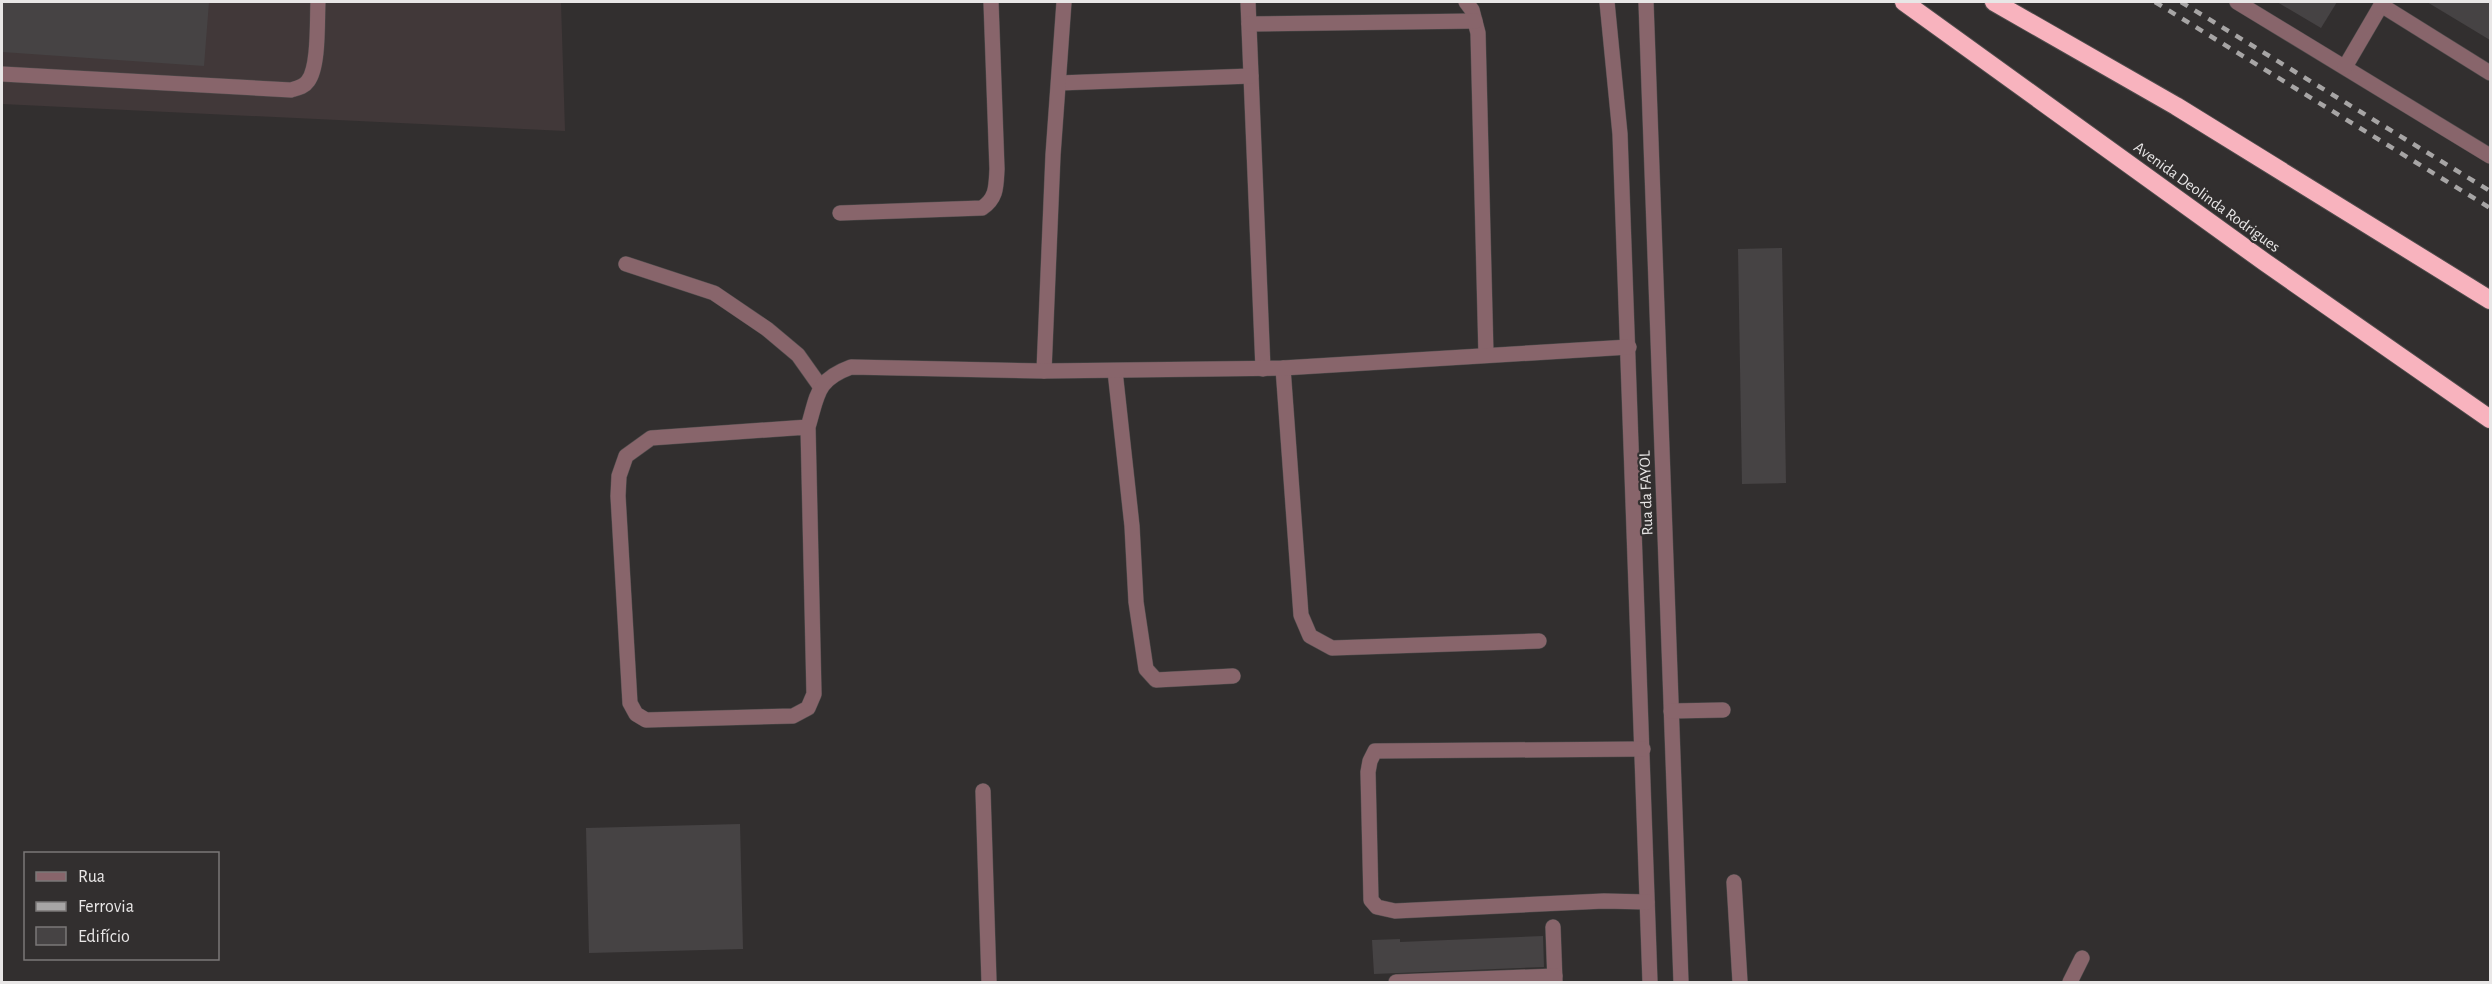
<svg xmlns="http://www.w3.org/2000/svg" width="2492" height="984" font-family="'Alegreya Sans',sans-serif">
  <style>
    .built { fill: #413839 }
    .building { fill: #464344 }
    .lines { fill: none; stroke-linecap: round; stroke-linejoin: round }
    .minor-casing { stroke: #4f4c4c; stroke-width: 16 }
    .highway-casing { stroke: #4f4c4c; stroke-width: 20 }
    .minor { stroke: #88656b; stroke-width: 15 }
    .highway { stroke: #f8b3be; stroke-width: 18 }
    .rail { stroke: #a7a5a5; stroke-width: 4.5; stroke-dasharray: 8 8; stroke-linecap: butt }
    .labels { text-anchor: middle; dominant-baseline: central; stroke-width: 4.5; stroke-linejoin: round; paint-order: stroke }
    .street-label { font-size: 16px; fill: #e8e6e6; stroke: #322f2f }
  </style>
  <rect width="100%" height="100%" fill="#322f2f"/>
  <!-- built -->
  <path class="built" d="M2,2H561L565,131L2,104Z"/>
  <!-- building -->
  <g class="building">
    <path d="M2,2H209L204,66L2,52Z"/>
    <path d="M2277,2H2337L2321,28Z"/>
    <path d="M2427,2H2490V40Z"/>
    <path d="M1782,248L1786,483L1742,484L1738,249Z"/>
    <path d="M740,824L743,949L589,953L586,828Z"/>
    <path d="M1543,936L1544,967L1374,974L1372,940L1400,939V942Z"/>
  </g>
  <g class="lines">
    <defs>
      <g id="minor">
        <path d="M1248,2L1263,369"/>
        <path d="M1466,2L1472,10L1478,33L1486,355"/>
        <path d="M1607,2L1620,134L1650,982"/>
        <path d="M1646,2L1681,982"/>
        <path d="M2237,2L2490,156"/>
        <path d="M2381,5L2490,73"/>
        <path d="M1249,24L1475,21"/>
        <path d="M2345,67L2383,2"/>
        <path d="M2,74L291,90C298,88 304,87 308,81C319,67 317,21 318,2"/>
        <path d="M1059,83L1251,76"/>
        <path d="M840,213L982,208C997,198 996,186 997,169L991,2"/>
        <path d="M626,264L714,293L767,329L798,355L820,386"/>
        <path d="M1283,368L1301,615L1310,636L1332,648L1539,641"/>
        <path d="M1044,371L1053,155L1064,2"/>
        <path d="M1115,371L1132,526L1136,602L1146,669L1156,680L1233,676"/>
        <path d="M808,427L651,438L626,456L619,476L618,496L630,703L636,714L646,720L793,716L808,708L814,694L808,427C818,394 816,380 851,367L1044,371L1283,368L1629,347"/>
        <path d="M1671,711L1723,710"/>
        <path d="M1643,749L1375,751L1370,761L1368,772L1371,900L1377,907L1395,911L1604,901L1647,902"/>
        <path d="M983,791L989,982"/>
        <path d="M1734,882L1740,982"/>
        <path d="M1553,927L1555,982"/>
        <path d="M1396,982L1555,976"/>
        <path d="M2070,982L2082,958"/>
      </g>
      <g id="highway">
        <path d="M1904,2L2266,263L2490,419"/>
        <path d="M1994,2L2176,106L2490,300"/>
      </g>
    </defs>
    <!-- minor casing -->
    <use href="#minor" class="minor-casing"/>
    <!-- highway casing -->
    <use href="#highway" class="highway-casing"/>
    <!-- minor -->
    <use href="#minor" class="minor"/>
    <!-- highway -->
    <use href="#highway" class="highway"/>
    <!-- rail -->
    <g class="rail">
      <path d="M2155,2L2490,208"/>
      <path d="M2181,2L2490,191"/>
    </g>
  </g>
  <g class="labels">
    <!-- street labels -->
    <g class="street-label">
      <text transform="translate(2207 197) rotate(36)">Avenida Deolinda Rodrigues</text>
      <text transform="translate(1646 493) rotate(-92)">Rua da FAYOL</text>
    </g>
  </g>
  <!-- border -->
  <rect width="2492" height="984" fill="none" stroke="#e8e6e6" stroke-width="6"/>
  <!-- legend -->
  <rect x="24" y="852" width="195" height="108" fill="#322f2f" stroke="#7b7878" stroke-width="1.5"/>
  <rect x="36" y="872" width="30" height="9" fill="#88656b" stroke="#7b7878" stroke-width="1.5"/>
  <text x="78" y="882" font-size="18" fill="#e8e6e6">Rua</text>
  <rect x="36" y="902" width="30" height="9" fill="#a7a5a5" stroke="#7b7878" stroke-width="1.5"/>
  <text x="78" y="912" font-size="18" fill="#e8e6e6">Ferrovia</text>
  <rect x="36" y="927" width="30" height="18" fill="#464344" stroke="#7b7878" stroke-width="1.5"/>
  <text x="78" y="942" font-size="18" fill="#e8e6e6">Edifício</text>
</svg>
